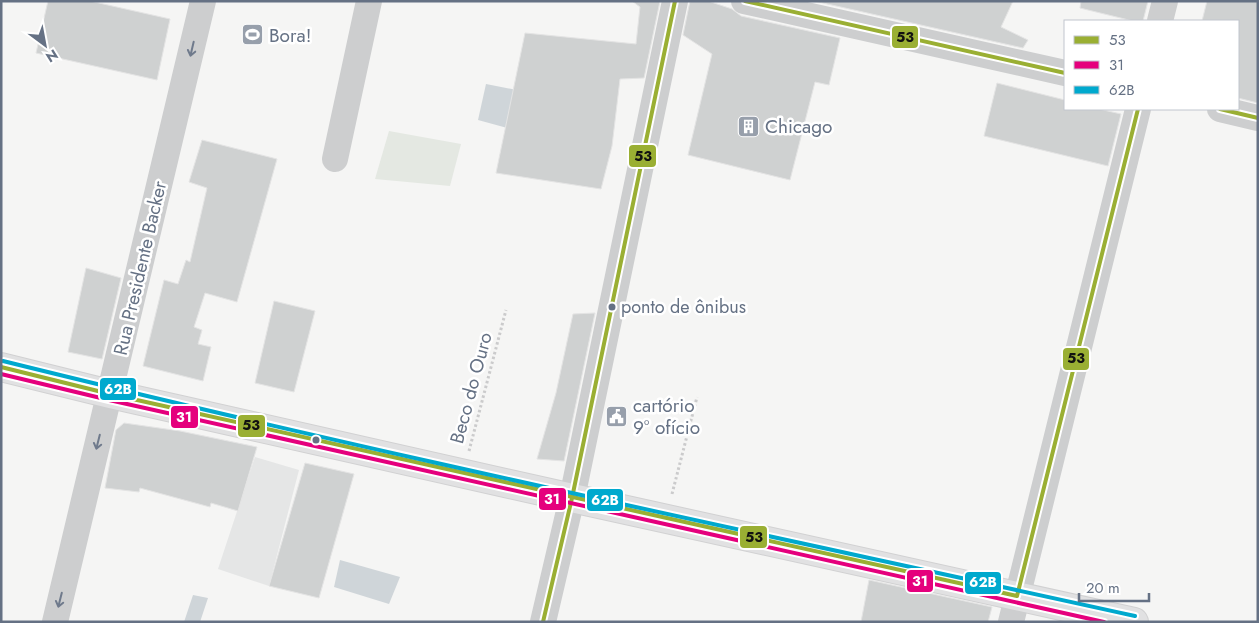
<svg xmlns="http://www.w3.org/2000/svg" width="1259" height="623" font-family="Jost,sans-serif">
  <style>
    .built { fill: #e5e6e6 }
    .green { fill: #e4e8e2 }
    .water { fill: #cfd5d9 }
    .building { fill: #cfd1d1; stroke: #e4e4e4 }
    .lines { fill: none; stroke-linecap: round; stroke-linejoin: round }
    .major-casing { stroke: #d1d1d2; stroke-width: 30 }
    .path { stroke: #cbcbcc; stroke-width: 3; stroke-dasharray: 2.5 2.5; stroke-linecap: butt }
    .minor { stroke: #cdcecf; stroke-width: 26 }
    .major { stroke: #e1e1e2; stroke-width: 28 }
    .bus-1-casing { stroke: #fff; stroke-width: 8 }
    .bus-2-casing { stroke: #fff; stroke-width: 8 }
    .bus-3-casing { stroke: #fff; stroke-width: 8 }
    .bus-1 { stroke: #9aaf33; stroke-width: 4 }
    .bus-2 { stroke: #e5007d; stroke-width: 4 }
    .bus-3 { stroke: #00a9ce; stroke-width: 4 }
    .oneway { stroke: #6f7a8c }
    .bus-dot { fill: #657184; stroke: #fff; stroke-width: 2 }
    .labels { text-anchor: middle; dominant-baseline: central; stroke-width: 5; stroke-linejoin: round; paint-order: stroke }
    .bus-label { font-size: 18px; fill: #657184; stroke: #fff; text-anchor: start }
    .poi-label { font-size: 19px; fill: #657184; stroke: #fff; text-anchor: start }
    .street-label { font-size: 19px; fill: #657184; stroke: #fff }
    .line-badge { stroke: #fff; stroke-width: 2 }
    .badge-label { font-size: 14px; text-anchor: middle; font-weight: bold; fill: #fff }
    .pale-badge-label { font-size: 14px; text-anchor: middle; font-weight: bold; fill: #111 }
  </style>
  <rect width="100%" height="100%" fill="#f5f5f4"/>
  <!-- built -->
  <path class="built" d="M255,457L299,470L269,586L218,569Z"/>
  <!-- green -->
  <path class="green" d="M389,131L461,144L450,186L375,179Z"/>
  <!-- water -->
  <g class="water">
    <path d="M486,84L517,90L511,129L478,120Z"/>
    <path d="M340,560L400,577L389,604L334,587Z"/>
    <path d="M193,595L208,598L200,622H184Z"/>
  </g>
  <!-- building -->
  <g class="building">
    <path d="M48,1H90L170,19L157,80L36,53Z"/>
    <path d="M632,1H660L644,78L620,79L612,146L601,189L496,173L525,33L636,44L640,7Z"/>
    <path d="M690,1H708L732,9L741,16L840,38L829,85L815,82L790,180L688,155L712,54L683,35Z"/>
    <path d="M814,1H1013L1001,27L1028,40L1023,48Z"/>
    <path d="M1081,1H1148L1143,21H1133L1080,8Z"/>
    <path d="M1207,1H1258V103L1238,98V21H1202Z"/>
    <path d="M997,83L1065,100V109H1099L1121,114L1108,166L984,136Z"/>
    <path d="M202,140L277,159L237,302L205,293L194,327L202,330L198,344L211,347L203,381L143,366L164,280L178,284L186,260L190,262L207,188L189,182Z"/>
    <path d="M86,268L121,278L102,359L68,352Z"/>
    <path d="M274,301L315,311L294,392L255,383Z"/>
    <path d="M595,313L564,461L537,459L556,393L573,314Z"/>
    <path d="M124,423L180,431L257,447L238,511L211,503L210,507L140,488L139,492L105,488L116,430Z"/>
    <path d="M305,463L354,474L319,598L269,586Z"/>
    <path d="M869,580L992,607L988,622H861Z"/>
  </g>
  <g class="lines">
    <defs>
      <path id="major" d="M1,367L110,394L572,498L1134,622"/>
    </defs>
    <!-- major casing -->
    <use href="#major" class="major-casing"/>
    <!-- path -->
    <g class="path">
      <path d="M469,451L506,310"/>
      <path d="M672,494L697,397"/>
    </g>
    <!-- minor -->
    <g class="minor">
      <path d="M744,1L1065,73"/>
      <path d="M1160,21L1165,1"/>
      <path d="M1220,109L1258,118"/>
      <path d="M335,159L369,1"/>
      <path d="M55,622L203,1"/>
      <path d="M543,622L572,498L675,1"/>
      <path d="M1011,622L1138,109"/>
    </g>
    <!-- major -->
    <use href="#major" class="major"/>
    <defs>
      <g id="bus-1">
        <path d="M745,1L1065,73"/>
        <path d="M1220,109L1258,118"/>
        <path d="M1,367L110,394L1017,596L1138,109"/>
        <path d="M543,622L572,498L675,1"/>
      </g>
      <path id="bus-2" d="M1,374L109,400L1104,622"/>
      <path id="bus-3" d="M3,361C378,454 758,533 1135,616"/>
    </defs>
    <!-- bus-1 casing -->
    <use href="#bus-1" class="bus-1-casing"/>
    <!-- bus-2 casing -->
    <use href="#bus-2" class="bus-2-casing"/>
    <!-- bus-3 casing -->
    <use href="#bus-3" class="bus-3-casing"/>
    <!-- bus-1 -->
    <use href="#bus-1" class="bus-1"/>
    <!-- bus-2 -->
    <use href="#bus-2" class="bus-2"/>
    <!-- bus-3 -->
    <use href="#bus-3" class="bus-3"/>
  </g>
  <!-- one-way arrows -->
  <defs><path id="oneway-shaft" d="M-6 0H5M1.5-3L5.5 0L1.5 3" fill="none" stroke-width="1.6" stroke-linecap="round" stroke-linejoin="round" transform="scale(1.25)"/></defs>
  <g class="oneway">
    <use href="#oneway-shaft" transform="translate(192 49) rotate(103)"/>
    <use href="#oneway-shaft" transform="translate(98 442) rotate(104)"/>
    <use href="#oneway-shaft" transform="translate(60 600) rotate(104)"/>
  </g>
  <!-- icons -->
  <defs>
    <symbol id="stadium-square" viewBox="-11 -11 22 22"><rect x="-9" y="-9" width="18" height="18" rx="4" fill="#979fab" stroke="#fff"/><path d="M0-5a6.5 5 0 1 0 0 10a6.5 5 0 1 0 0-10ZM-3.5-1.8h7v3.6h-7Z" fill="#fff"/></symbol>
    <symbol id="building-square" viewBox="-11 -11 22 22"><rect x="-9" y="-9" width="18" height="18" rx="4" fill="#979fab" stroke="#fff"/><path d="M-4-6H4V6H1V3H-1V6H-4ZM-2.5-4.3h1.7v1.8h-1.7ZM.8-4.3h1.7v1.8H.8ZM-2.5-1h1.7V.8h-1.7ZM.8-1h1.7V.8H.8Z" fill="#fff"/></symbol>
    <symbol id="civic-square" viewBox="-11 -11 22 22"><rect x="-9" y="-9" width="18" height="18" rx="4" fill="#979fab" stroke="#fff"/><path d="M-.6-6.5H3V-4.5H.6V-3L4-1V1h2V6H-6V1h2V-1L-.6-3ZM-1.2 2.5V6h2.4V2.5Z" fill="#fff"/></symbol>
  </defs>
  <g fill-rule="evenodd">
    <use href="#stadium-square" x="240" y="22" width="25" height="25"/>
    <use href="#building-square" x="736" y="114" width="25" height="25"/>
    <use href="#civic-square" x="604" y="404" width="25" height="25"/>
  </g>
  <!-- markers -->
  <g class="bus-dot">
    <circle cx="612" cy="307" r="4.5"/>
    <circle cx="316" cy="440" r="4.5"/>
  </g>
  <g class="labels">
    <!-- bus labels -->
    <g class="bus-label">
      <text x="621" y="307">ponto de ônibus</text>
    </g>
    <!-- poi labels -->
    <g class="poi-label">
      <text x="269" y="35">Bora!</text>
      <text x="765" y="126">Chicago</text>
      <text x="633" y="405">cartório<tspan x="633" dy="22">9° ofício</tspan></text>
    </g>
    <!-- street labels -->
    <g class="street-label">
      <text transform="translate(140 268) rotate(-77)">Rua Presidente Backer</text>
      <text transform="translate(471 388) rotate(-75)">Beco do Ouro</text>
    </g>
  </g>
  <g class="line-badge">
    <rect x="891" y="25" width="28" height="24" rx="5" fill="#9aaf33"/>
    <rect x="628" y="144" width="29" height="24" rx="5" fill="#9aaf33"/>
    <rect x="1062" y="347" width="28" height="24" rx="5" fill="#9aaf33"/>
    <rect x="99" y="377" width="38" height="24" rx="5" fill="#00a9ce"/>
    <rect x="170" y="405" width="29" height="24" rx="5" fill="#e5007d"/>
    <rect x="237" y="414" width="29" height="24" rx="5" fill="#9aaf33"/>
    <rect x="538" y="487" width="29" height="24" rx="5" fill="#e5007d"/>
    <rect x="586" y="488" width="38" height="24" rx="5" fill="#00a9ce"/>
    <rect x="739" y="525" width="29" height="24" rx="5" fill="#9aaf33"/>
    <rect x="906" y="569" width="28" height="24" rx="5" fill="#e5007d"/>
    <rect x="964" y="571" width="38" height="24" rx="5" fill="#00a9ce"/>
  </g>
  <g class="badge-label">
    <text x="118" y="394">62B</text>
    <text x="184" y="422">31</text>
    <text x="552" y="504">31</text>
    <text x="605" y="505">62B</text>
    <text x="920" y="586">31</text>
    <text x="983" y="587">62B</text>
  </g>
  <g class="pale-badge-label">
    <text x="905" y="42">53</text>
    <text x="643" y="161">53</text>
    <text x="1076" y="363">53</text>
    <text x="251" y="430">53</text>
    <text x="754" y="542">53</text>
  </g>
  <!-- border -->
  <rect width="1259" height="623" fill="none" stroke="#657184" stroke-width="5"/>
  <!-- legend -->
  <rect x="1064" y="20" width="175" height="90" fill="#ffffff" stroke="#c1c6ce"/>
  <rect x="1074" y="36" width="25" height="8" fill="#9aaf33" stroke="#c1c6ce"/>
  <text x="1109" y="45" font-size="15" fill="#657184">53</text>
  <rect x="1074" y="61" width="25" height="8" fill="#e5007d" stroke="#c1c6ce"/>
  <text x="1109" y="70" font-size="15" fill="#657184">31</text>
  <rect x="1074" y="86" width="25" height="8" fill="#00a9ce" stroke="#c1c6ce"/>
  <text x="1109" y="95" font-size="15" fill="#657184">62B</text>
  <!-- north arrow -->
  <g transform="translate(45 45) rotate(148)" stroke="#ffffff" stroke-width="4" paint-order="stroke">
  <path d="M0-4L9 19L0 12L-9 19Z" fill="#657184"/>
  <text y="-8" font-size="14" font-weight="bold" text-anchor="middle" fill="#657184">N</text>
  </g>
  <!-- scale -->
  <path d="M1079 593v8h70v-8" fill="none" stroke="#657184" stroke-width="2.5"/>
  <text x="1086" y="593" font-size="15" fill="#657184" stroke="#ffffff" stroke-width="4" paint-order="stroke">20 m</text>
</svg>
